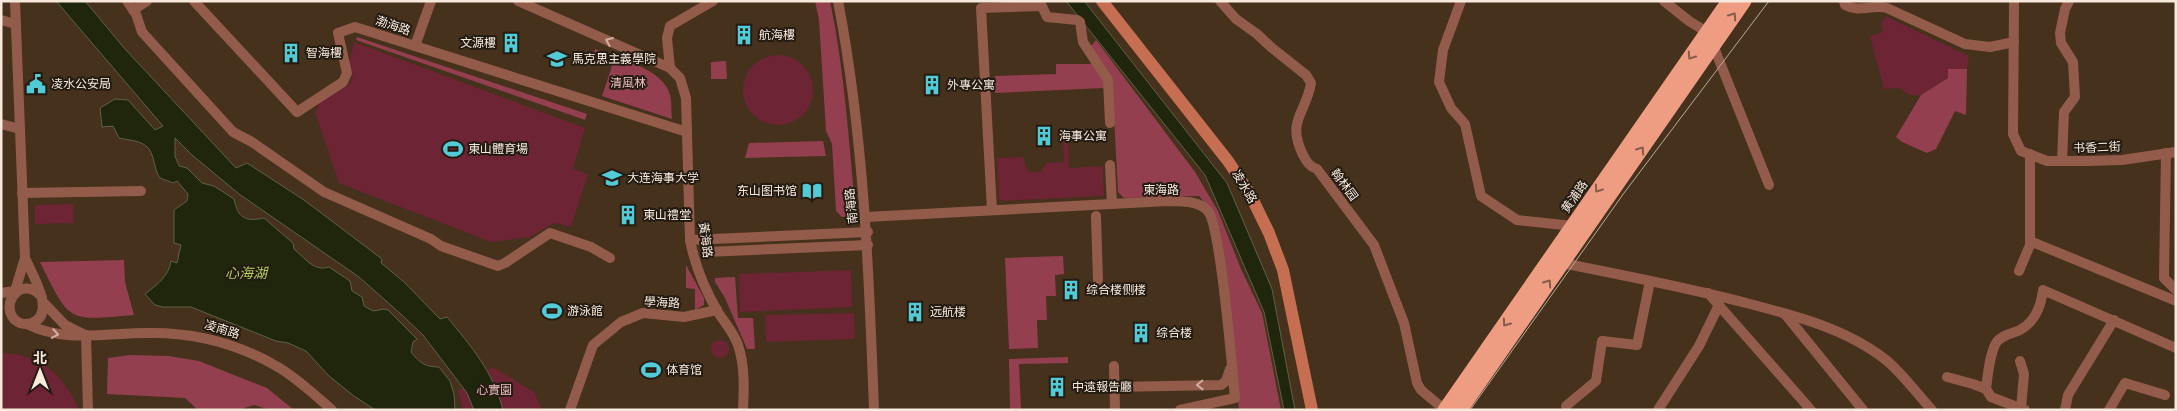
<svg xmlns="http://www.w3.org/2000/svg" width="2177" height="411" font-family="Signika,'Noto Sans SC',sans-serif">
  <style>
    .green { fill: #6d2434 }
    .forest { fill: #933f4f }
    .water { fill: #1f260b; stroke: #60614a }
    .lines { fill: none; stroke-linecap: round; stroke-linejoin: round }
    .street { stroke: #935b4a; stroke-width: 10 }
    .secondary { stroke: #c56e52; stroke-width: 12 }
    .highway { stroke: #ee9d83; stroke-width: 15 }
    .tram { stroke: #baab9b; stroke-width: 1 }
    .oneway { stroke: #895c4a }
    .oneway2 { stroke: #cfb1a2 }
    .labels { text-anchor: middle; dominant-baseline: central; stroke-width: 4; stroke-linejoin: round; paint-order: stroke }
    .street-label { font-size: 12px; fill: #f7eadd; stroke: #241b12 }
    .poi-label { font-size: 12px; fill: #f7eadd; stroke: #241b12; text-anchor: start }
    .park-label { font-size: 12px; fill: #f0bfc4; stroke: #241b12 }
    .water-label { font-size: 14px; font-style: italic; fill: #b2ce5b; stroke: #241b12 }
  </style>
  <rect width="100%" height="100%" fill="#45311c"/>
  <!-- green -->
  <g class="green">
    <path d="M1885,16L1969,56L1967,69H1948V78L1921,95H1909L1900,88L1884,89L1870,36L1883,32L1881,25Z"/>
    <path d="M354,42L585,128L573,169L588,174L571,227L554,223L530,237L491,242L339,183L315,112L322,99L349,85L353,76L349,62Z"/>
    <circle cx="778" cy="90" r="35"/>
    <path d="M1063,137H1068L1069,168L1103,166L1104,196L1002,201L999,199L997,158L1024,157L1025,165L1030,172H1041L1046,163L1064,162Z"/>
    <path d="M73,204L74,223L35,224V205Z"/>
    <path d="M851,270L852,307L740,312L739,274Z"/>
    <path d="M854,313L855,339L766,342L765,315Z"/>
    <circle cx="720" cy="349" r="9"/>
    <path d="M1,353C43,355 62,373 79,410H1Z"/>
    <path d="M493,367L534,392L542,410H463L458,391Z"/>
  </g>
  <!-- forest -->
  <g class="forest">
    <path d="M815,1H830C845,72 849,145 856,216L842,217L836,211L832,144L826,131L819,20Z"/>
    <path d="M357,37L587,114L585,120L356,40Z"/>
    <path d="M1096,40L1195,172L1218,211L1241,269L1262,313L1281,410H1239L1224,270L1205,203L1199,196L1124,198L1118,192L1112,79L1091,46Z"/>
    <path d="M595,49C617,57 665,70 670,95C672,102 671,111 672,119L602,96L612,66L592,58Z"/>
    <path d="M726,61L727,79H711V62Z"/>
    <path d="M1056,64H1096L1104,76V88L995,93V76L1056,74Z"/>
    <path d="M1948,69H1967L1966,115L1955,111L1936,149L1927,153L1902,142L1896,137L1921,95L1948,78Z"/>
    <path d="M823,141L826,156L745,158L749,143Z"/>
    <path d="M1063,256L1064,274L1055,275L1056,296H1046L1047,320H1037L1038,348L1009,349L1005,258Z"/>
    <path d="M124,260L125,282L134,315C67,321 70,323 40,262Z"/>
    <path d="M686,265L704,298V305L695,310V289L686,288Z"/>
    <path d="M735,277L738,318H753L755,349H747L725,298L715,282V278Z"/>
    <path d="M130,355L169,356L199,361L267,388L294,410H270L254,405L238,410H198L185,398L107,394L108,358Z"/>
    <path d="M1068,357V363L1019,364L1021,410H1010L1009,359Z"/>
  </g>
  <!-- water -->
  <g class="water">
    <path d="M56,1H85L125,49L236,168L247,163L304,200L382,259L381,263L404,282L440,319L447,317C471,346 494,373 503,410H474L467,393L423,335L403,316L359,277L239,194L192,155L175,138V156L179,166L187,168L202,183L214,186L234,199C238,218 245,222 264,218L293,243L294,249C305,258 314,272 329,267L350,281L352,291L362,297L364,306L373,311L384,309L388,310L417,339L413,342L411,352C420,363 425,367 439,367L450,381L454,394L455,410H375L354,396L329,376L306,351L288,343L276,341L191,307H163L155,305L145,294C157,285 169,276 171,261L177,263L181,245L174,243V210L187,201L188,194L177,181L173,183L160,178C155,171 155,163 152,155C147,140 132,141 119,138L113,126L102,127L100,108L115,99L128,100L155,130L163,126Z"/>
    <path d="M1066,1L1085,2L1227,183L1272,289L1295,410H1284L1264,312L1205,175Z"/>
  </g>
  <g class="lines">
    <!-- street -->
    <g class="street">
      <path d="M15,1L25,258"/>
      <path d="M127,1L136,14L142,32L233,132L252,142L324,192L431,239L441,246L498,266L505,263L550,233L591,247L610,258"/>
      <path d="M194,1L297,112L343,82L347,73L338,33L355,27L687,132"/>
      <path d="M518,1L670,68L680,78L686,98L690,240C695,266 705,290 718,312C724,322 734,333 738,345C745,366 744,388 743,410"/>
      <path d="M838,1C864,136 869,273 874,410"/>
      <path d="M1220,1L1236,19L1257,34L1272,48L1306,75L1311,83C1306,114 1286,120 1303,155C1307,162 1309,166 1317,169L1374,245L1404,323L1417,383L1421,390L1445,410"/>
      <path d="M1461,1L1443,50L1439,82L1451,108L1465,124L1481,196L1517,220L1573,226"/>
      <path d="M1664,1L1689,21L1707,32"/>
      <path d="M1844,1L1845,5C1859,13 1872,4 1887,8L1965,44L1990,47L2014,42"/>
      <path d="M2014,1L2013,134L2021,151L2047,161H2087L2122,160L2176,152"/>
      <path d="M133,10L147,1"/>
      <path d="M1,20L16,24"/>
      <path d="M1713,45L1769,185"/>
      <path d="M415,46L431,1"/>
      <path d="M670,68L667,38L670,26L713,1"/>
      <path d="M1,124L20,129"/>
      <path d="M2166,153L2164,278L2176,290"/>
      <path d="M2062,161L2064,112L2075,97L2073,62L2061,43L2060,33L2065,9L2069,1"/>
      <path d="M1110,165L1112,204"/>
      <path d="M22,193L141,191"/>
      <path d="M992,210L981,8L1042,6L1047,17L1077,20L1080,22L1083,42L1108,80L1110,123"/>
      <path d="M1096,216L1098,280"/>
      <path d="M866,217L1168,201C1180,202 1199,200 1208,211C1221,228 1232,368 1235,398L1180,410"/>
      <path d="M690,240L868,232"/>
      <path d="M2030,241L2176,301"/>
      <path d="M706,252L868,245"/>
      <path d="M1557,262C1621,275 1686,287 1750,304C1796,316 1847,329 1886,360C1903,374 1917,394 1932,410"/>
      <path d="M2019,271L2030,245V154"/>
      <path d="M1,293L15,291L25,258C32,274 57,314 32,323C26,325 19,324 14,319C0,303 22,274 42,297"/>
      <path d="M1708,293L1811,410"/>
      <path d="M44,303L65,325L83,334"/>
      <path d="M1785,314L1863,410"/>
      <path d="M27,324C64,343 107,333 147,333C194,332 237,343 278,367C298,379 315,395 332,410"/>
      <path d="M86,335L88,410"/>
      <path d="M2020,361L2024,374L2021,408"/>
      <path d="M1114,366L1115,410"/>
      <path d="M1947,377L1973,384L1986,389L1991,397L2025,410"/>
      <path d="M1114,387L1221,385L1226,381L1230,369"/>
      <path d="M1986,389C1988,375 1989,356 1996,343C2002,334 2012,334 2020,330C2035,322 2041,306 2043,290L2176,348"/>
      <path d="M1566,406L1596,381L1602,341L1637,345L1650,281"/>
      <path d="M570,410L593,345L621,322L643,313L684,317L717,310"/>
      <path d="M1658,410L1699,346L1719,305"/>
      <path d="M2065,410L2068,395L2114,320"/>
      <path d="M2109,410L2125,383L2165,395"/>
    </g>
    <!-- secondary -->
    <path class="secondary" d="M1102,1L1228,161L1250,194L1269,233L1283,270L1312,410"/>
    <!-- highway -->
    <g class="highway">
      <path d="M1445,410L1729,1"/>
      <path d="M1460,410L1744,1"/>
    </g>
    <!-- tram -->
    <path class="tram" d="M1470,410L1624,193L1769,1"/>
  </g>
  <!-- one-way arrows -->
  <defs><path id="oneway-chevron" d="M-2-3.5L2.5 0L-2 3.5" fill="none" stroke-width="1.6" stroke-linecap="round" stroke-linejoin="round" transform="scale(1.25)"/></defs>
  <g class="oneway">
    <use href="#oneway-chevron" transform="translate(1733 16) rotate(-55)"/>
    <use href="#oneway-chevron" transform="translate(1691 56) rotate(125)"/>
    <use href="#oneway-chevron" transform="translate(1641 150) rotate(-55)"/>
    <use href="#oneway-chevron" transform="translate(1598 189) rotate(125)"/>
    <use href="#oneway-chevron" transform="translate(1548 283) rotate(-55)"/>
    <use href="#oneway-chevron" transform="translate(1506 323) rotate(125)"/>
  </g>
  <g class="oneway2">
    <use href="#oneway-chevron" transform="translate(609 41) rotate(-157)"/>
    <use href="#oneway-chevron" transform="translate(55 334) rotate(10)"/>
    <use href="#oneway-chevron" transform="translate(1200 385) rotate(179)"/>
  </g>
  <!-- icons -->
  <defs>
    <symbol id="building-bare" viewBox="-9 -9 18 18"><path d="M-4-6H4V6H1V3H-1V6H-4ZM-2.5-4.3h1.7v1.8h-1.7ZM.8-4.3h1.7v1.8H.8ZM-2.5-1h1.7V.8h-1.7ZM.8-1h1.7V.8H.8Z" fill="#52cbd7" stroke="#241b12" stroke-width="2.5" paint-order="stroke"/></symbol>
    <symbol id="university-bare" viewBox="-9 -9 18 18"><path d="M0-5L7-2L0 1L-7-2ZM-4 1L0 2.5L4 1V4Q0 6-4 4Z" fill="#52cbd7" stroke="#241b12" stroke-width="2.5" paint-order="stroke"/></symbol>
    <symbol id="civic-bare" viewBox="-9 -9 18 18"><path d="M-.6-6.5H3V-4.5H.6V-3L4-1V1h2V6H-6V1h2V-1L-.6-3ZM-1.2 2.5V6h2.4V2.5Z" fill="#52cbd7" stroke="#241b12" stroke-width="2.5" paint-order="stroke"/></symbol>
    <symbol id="stadium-bare" viewBox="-9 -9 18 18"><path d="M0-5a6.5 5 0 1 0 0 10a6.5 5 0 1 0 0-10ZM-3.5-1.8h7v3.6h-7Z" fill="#52cbd7" stroke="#241b12" stroke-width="2.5" paint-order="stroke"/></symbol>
    <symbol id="library-bare" viewBox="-9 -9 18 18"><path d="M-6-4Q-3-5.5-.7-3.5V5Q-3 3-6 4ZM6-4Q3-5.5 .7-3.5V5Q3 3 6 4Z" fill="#52cbd7" stroke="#241b12" stroke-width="2.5" paint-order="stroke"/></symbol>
  </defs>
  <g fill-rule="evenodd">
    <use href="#building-bare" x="730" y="21" width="28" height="28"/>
    <use href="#building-bare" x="497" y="29" width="28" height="28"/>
    <use href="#building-bare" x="277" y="39" width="28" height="28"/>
    <use href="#university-bare" x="543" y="45" width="28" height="28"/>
    <use href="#civic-bare" x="22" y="70" width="28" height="28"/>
    <use href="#building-bare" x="918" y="71" width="28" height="28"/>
    <use href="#building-bare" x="1030" y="122" width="28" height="28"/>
    <use href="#stadium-bare" x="439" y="135" width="28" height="28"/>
    <use href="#university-bare" x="598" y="164" width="28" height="28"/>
    <use href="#library-bare" x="798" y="177" width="28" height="28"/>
    <use href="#building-bare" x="614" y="201" width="28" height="28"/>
    <use href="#building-bare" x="1057" y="276" width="28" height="28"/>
    <use href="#stadium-bare" x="538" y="297" width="28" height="28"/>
    <use href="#building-bare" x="901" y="298" width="28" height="28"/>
    <use href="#building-bare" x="1127" y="319" width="28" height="28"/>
    <use href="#stadium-bare" x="637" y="356" width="28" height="28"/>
    <use href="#building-bare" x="1043" y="373" width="28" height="28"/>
  </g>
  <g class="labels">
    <!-- street labels -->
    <g class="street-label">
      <text transform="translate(393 26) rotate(18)">渤海路</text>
      <text transform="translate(2097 148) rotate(-2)">书香二街</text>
      <text transform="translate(1344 185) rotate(54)">翰林园</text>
      <text transform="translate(1244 187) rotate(59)">凌水路</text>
      <text x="1161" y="190">東海路</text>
      <text transform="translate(1575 197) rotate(-55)">黄浦路</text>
      <text transform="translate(852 206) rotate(-96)">南海路</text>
      <text transform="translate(705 240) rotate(82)">黃海路</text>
      <text transform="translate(662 303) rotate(3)">學海路</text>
      <text transform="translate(222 330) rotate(17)">凌南路</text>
    </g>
    <!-- poi labels -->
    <g class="poi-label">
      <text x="759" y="35">航海樓</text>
      <text x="496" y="43" text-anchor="end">文源樓</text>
      <text x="306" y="53">智海樓</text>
      <text x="572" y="59">馬克思主義學院</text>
      <text x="51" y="84">凌水公安局</text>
      <text x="947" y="85">外專公寓</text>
      <text x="1059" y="136">海事公寓</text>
      <text x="468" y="149">東山體育場</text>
      <text x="627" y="178">大连海事大学</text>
      <text x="797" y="191" text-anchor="end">东山图书馆</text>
      <text x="643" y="215">東山禮堂</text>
      <text x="1086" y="290">综合楼侧楼</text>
      <text x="567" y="311">游泳館</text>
      <text x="930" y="312">远航楼</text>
      <text x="1156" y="333">综合楼</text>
      <text x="666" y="370">体育馆</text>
      <text x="1072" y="387">中遠報告廳</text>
    </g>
    <!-- park labels -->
    <g class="park-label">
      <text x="628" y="83">清風林</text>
      <text x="494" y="390">心實園</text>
    </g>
    <!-- water labels -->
    <g class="water-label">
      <text x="246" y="273">心海湖</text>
    </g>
  </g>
  <!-- border -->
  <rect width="2177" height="411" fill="none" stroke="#f7eadd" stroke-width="5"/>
  <!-- north arrow -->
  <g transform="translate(40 371)" stroke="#241b12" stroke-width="4" paint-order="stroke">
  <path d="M0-4L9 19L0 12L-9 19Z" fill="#f7eadd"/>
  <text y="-8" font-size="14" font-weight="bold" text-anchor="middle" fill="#f7eadd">北</text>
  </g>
</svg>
